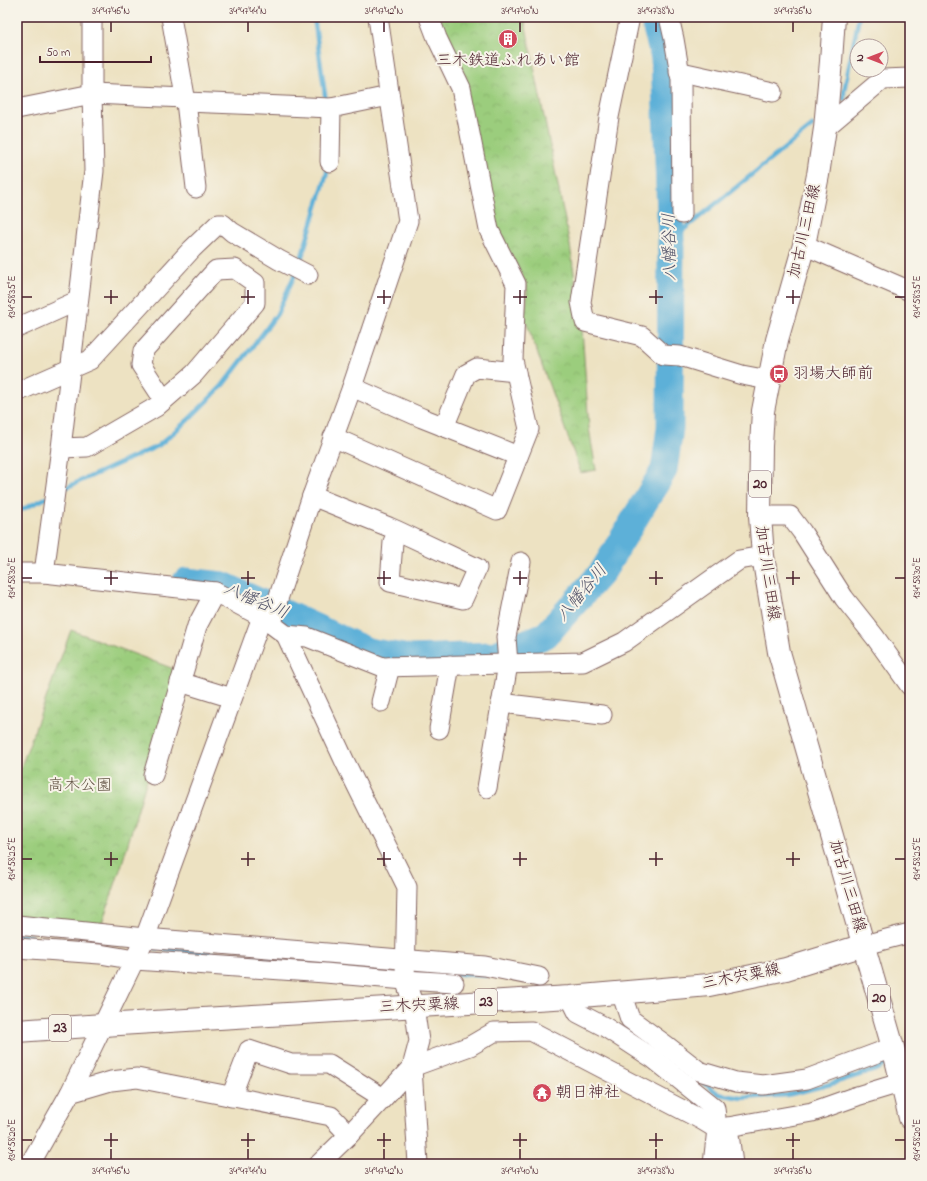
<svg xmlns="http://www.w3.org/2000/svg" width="927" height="1181" font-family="'Indie Flower','Klee One',sans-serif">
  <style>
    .park { fill: url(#park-crowns); stroke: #727654 }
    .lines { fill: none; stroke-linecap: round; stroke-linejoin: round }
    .stream { stroke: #5db0d8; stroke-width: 4.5 }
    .river { stroke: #5db0d8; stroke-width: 27 }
    .minor-casing { stroke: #836360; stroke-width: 21 }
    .major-casing { stroke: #836360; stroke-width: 24 }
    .minor { stroke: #fff; stroke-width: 19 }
    .major { stroke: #fff; stroke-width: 22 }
    .ticks { fill: none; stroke: #4a1f2b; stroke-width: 1.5 }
    .labels { text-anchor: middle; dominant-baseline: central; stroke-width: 4; stroke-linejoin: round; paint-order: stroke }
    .shield { fill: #f7f3e8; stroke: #7e5f64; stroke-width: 1 }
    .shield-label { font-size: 15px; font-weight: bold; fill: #4a1f2b }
    .poi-label { font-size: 16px; fill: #4a1f2b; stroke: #f7f3e8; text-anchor: start }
    .street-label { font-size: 16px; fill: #4a1f2b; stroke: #f7f3e8 }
    .park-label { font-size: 16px; fill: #625344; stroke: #f7f3e8 }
    .water-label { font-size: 17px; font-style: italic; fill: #515268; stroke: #f7f3e8 }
    .neatline { fill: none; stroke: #4a1f2b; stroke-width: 1.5 }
    .ticks-label { font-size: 10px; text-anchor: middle; fill: #4a1f2b }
  </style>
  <defs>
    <pattern id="park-crowns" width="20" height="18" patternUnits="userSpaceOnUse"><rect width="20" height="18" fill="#9bcd7d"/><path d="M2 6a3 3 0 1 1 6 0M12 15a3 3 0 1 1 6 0" fill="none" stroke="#87b06c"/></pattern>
  </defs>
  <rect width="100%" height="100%" fill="#f7f3e8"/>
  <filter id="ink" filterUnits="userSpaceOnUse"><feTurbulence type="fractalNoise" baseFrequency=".025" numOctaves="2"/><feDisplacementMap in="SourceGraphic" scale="8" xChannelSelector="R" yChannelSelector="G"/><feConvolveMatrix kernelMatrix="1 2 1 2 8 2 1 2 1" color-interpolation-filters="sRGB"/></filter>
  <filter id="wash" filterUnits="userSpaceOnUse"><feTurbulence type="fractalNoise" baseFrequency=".012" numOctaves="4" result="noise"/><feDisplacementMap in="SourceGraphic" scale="16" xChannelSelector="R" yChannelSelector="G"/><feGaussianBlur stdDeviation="0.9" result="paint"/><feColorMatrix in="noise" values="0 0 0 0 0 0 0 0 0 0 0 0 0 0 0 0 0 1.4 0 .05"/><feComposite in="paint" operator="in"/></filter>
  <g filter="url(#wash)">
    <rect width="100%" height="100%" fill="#ede2c2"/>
    <!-- park -->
    <g class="park">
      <path d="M439,17H524L570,245L582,329L589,428L596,470L581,473L524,316L527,301V286L497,227L449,46Z"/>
      <path d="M71,630L179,671L121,867L101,926L17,919V778Z"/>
    </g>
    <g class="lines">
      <!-- stream -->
      <g class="stream">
        <path d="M314,17L326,102"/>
        <path d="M844,99V91L859,17"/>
        <path d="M671,240L812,126"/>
        <path d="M299,266L327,173V166"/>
        <path d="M65,488L158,446L188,420L222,386L257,341L277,314L295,274"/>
        <path d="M17,512L46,498"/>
        <path d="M17,935L30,936"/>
        <path d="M155,948L313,963"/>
        <path d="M348,966L401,970"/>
        <path d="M410,970L486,976"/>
        <path d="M901,1056L910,1051"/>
        <path d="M697,1078L719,1094L742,1098L787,1095L827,1085L875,1070L891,1061"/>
      </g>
      <!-- river -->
      <path class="river" d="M186,581L223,585L368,651L410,658L493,655L546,635L603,571L664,470L670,428L671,240L664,58L653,17"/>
    </g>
  </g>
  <g filter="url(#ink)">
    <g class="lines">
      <defs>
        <g id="minor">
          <path d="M171,17L186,102L196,188"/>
          <path d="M630,17L609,117L581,302L585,322L642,336L663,355L680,356L742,375L768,380"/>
          <path d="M669,17L674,39L681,80L682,214"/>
          <path d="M679,72L686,73L773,92"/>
          <path d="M186,102L331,108L389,96"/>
          <path d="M17,109L92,94L185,98"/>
          <path d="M825,128L883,79L910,78"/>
          <path d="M330,162L331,108"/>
          <path d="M804,245L910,291"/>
          <path d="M17,328L77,301"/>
          <path d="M352,387L422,418L518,456"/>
          <path d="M17,392L90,360L192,249L218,224H223L232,232L279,260L308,275"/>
          <path d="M444,427L466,374L477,368L516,372"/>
          <path d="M333,437L497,510L529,429L513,360L516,284L489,230L461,88L437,38L429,17"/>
          <path d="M61,448L87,447L156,407L194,374L255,303V283L235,269L216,270L143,351L141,365L164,400"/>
          <path d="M312,496L389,527L398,531L477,568L463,599L390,582L393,542L398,531"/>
          <path d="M760,516H790L802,532L844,598L875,637L910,686"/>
          <path d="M17,573H44L215,592L262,617L286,635L307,637L383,667L583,662L624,642L739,560L763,556"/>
          <path d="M44,573L61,448L94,171L92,94V17"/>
          <path d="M272,624L278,599L312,496L352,387L408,221L378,17"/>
          <path d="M286,635L345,762L407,887L405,980L414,1006L419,1041L412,1067L418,1164"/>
          <path d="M180,682L232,698"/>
          <path d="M381,702L390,667"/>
          <path d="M501,703L602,715"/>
          <path d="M439,729L450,665"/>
          <path d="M153,775L197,626L215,592"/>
          <path d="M487,788L508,664L506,637L521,562"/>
          <path d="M17,925L145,938L485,966L539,977"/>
          <path d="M864,945L910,933"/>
          <path d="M17,948L100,954L135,960L325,973L405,980L454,983"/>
          <path d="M621,992L630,1019L667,1046L699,1071L736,1082L763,1085L807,1079L893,1047"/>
          <path d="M570,997L578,1013L605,1027L654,1059L715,1108L717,1129L713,1164"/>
          <path d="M70,1093L111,1081L137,1078L331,1116L349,1135"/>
          <path d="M231,1097L249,1050L291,1064H329L383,1098"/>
          <path d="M728,1127L733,1164"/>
          <path d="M30,1164L70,1093L145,938L262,617"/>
          <path d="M319,1164L349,1135L412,1067L470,1046L494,1032L531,1031L702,1120L717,1129L812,1112L857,1096L910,1080"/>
        </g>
        <g id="major">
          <path d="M834,17L831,61L825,128L818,175L804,245L777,340L763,411L761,446L760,516L763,556L779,652L894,1051L910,1118"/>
          <path d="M17,1031L103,1025L570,997L709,985L786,969L864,945"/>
        </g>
      </defs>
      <!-- minor casing -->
      <use href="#minor" class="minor-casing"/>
      <!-- major casing -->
      <use href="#major" class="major-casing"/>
      <!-- minor -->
      <use href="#minor" class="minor"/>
      <!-- major -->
      <use href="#major" class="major"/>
    </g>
  </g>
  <!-- ticks -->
  <path class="ticks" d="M111,22V32M248,22V32M384,22V32M520,22V32M656,22V32M793,22V32M111,290V304M248,290V304M384,290V304M520,290V304M656,290V304M793,290V304M22,297H32M104,297H118M241,297H255M377,297H391M513,297H527M649,297H663M786,297H800M895,297H905M111,571V585M248,571V585M384,571V585M520,571V585M656,571V585M793,571V585M22,578H32M104,578H118M241,578H255M377,578H391M513,578H527M649,578H663M786,578H800M895,578H905M111,852V866M248,852V866M384,852V866M520,852V866M656,852V866M793,852V866M22,859H32M104,859H118M241,859H255M377,859H391M513,859H527M649,859H663M786,859H800M895,859H905M111,1133V1147M248,1133V1147M384,1133V1147M520,1133V1147M656,1133V1147M793,1133V1147M22,1140H32M104,1140H118M241,1140H255M377,1140H391M513,1140H527M649,1140H663M786,1140H800M895,1140H905M111,1149V1159M248,1149V1159M384,1149V1159M520,1149V1159M656,1149V1159M793,1149V1159"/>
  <!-- icons -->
  <defs>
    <symbol id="building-disc" viewBox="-11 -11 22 22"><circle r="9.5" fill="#d1495b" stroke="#f7f3e8"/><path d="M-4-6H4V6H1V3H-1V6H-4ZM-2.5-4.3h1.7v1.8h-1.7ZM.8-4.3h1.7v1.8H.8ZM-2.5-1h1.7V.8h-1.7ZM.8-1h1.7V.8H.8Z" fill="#fff"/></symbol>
    <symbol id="bus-disc" viewBox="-11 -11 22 22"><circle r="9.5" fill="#d1495b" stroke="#f7f3e8"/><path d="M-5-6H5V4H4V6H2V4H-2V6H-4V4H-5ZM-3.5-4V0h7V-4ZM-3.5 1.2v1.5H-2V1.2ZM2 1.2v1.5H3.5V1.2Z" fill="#fff"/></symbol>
    <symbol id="temple-disc" viewBox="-11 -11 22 22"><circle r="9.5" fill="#d1495b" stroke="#f7f3e8"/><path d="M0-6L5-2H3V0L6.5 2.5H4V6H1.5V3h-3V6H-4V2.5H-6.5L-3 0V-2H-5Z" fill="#fff"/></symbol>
  </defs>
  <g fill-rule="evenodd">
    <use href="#building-disc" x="497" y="28" width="22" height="22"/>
    <use href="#bus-disc" x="768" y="363" width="22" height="22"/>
    <use href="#temple-disc" x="531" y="1082" width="22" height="22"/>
  </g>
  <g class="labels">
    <!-- shield labels -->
    <g class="shield">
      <rect x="749" y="471" width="22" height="26" rx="3"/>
      <rect x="868" y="985" width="22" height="26" rx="3"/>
      <rect x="475" y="989" width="22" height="26" rx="3"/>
      <rect x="49" y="1015" width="22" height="26" rx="3"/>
    </g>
    <g class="shield-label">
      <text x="760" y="484">20</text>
      <text x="879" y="998">20</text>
      <text x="486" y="1002">23</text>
      <text x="60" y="1028">23</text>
    </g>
    <!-- poi labels -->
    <g class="poi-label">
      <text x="508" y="61" text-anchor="middle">三木鉄道ふれあい館</text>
      <text x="793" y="374">羽場大師前</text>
      <text x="556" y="1093">朝日神社</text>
    </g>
    <!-- street labels -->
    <g class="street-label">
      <text transform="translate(805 231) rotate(-77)">加古川三田線</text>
      <text transform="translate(767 573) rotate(82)">加古川三田線</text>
      <text transform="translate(847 886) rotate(74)">加古川三田線</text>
      <text transform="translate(741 977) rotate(-11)">三木宍粟線</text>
      <text transform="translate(419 1006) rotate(-3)">三木宍粟線</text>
    </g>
    <!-- park labels -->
    <g class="park-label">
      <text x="80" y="786">高木公園</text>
    </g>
    <!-- water labels -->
    <g class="water-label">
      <text transform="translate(670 247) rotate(-91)">八幡谷川</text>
      <text transform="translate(582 593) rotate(-50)">八幡谷川</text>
      <text transform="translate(256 601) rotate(23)">八幡谷川</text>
    </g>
  </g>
  <!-- margin -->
  <rect width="927" height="1181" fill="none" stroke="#f7f3e8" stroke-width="44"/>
  <!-- north arrow -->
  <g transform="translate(869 58) rotate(270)"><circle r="19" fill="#f7f3e8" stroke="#b29e9c"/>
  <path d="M0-3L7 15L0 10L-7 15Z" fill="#d1495b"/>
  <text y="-6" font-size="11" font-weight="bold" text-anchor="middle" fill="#4a1f2b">N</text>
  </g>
  <!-- scale -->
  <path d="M40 56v6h111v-6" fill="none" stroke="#4a1f2b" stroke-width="2"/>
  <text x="46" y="56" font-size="12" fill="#4a1f2b" stroke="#f7f3e8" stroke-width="3" paint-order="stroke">50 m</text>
  <rect x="22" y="22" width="883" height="1137" class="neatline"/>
  <g class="ticks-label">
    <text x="111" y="14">34°47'46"N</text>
    <text x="248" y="14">34°47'44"N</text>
    <text x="384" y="14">34°47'42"N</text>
    <text x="520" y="14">34°47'40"N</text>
    <text x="656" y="14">34°47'38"N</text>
    <text x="793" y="14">34°47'36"N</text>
    <text transform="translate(916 297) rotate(-90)" y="4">134°58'35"E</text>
    <text transform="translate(11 297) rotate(-90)" y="4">134°58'35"E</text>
    <text transform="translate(916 578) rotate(-90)" y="4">134°58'30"E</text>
    <text transform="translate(11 578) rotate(-90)" y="4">134°58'30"E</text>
    <text transform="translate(916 859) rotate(-90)" y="4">134°58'25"E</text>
    <text transform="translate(11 859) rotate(-90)" y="4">134°58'25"E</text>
    <text transform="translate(916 1140) rotate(-90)" y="4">134°58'20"E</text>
    <text transform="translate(11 1140) rotate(-90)" y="4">134°58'20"E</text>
    <text x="111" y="1174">34°47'46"N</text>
    <text x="248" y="1174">34°47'44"N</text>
    <text x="384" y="1174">34°47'42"N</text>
    <text x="520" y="1174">34°47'40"N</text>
    <text x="656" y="1174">34°47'38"N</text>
    <text x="793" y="1174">34°47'36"N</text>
  </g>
</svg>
